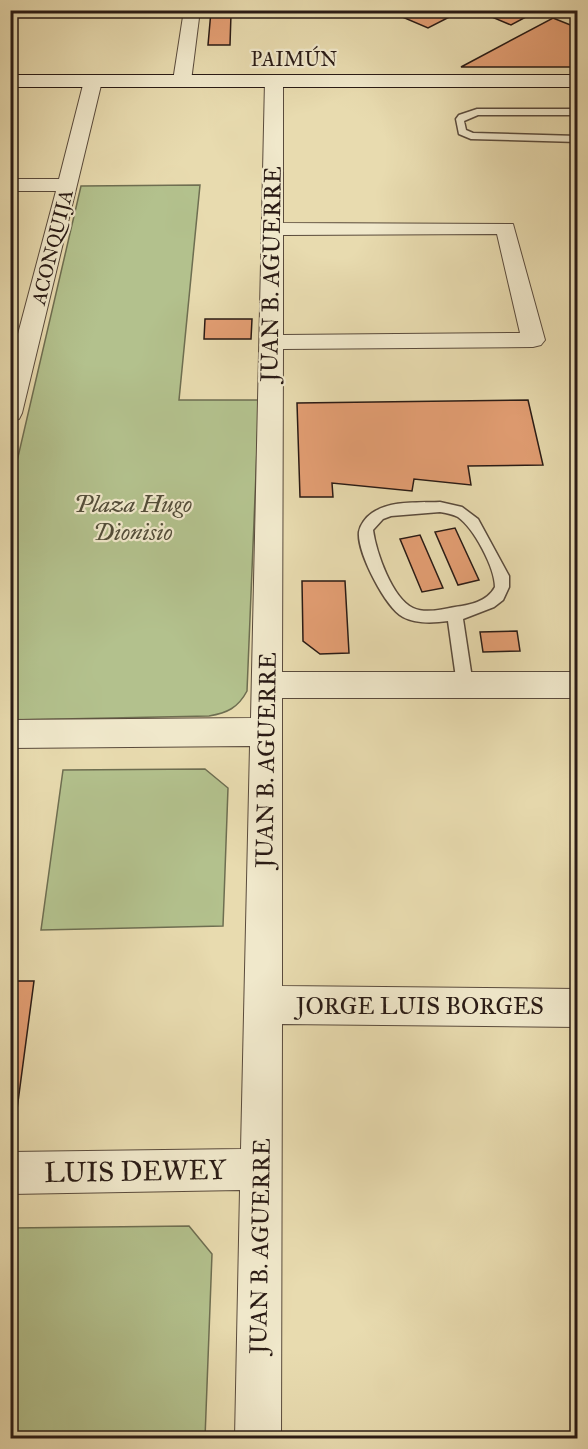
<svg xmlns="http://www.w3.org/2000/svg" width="588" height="1449" font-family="'IM FELL Great Primer',serif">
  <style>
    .green { fill: #b3c18d; stroke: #6e6e51; stroke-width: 1.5 }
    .building { fill: #e39e73; stroke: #2a1b15; stroke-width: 1.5 }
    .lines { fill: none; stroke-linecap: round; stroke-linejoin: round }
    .lane-casing { stroke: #5a4b3c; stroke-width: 3 }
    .street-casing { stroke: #5a4b3c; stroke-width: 2 }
    .secondary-casing { stroke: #2a1b15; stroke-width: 2 }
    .lane { fill: #f0e8cb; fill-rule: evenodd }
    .street { fill: #f0e8cb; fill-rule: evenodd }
    .secondary { fill: #f0e8cb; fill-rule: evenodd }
    .labels { text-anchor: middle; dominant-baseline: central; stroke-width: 4.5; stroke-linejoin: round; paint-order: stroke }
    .far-street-label { font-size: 20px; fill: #2a1b15; stroke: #f0e8cb }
    .street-label { font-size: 24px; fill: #2a1b15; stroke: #f0e8cb }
    .park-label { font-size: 24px; font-style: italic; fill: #534d39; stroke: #f0e8cb }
    .near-street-label { font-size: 28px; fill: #2a1b15; stroke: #f0e8cb }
  </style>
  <rect width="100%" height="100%" fill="#e8dbaf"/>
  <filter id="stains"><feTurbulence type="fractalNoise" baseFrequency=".00333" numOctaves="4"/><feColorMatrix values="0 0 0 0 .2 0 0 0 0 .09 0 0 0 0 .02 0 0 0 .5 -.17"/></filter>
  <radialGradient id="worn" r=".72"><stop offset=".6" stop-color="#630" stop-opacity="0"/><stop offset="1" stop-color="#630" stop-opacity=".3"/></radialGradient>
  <!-- green -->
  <g class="green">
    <path d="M200,185L179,400H259L247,691C238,708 227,713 209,716L11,720V487L81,186Z"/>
    <path d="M205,769L228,788L223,926L41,930L63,770Z"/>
    <path d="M189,1226L212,1254L205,1438H11V1228Z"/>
  </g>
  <!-- building -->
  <g class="building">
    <path d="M239,10L231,14L230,45H208L211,11Z"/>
    <path d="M386,10H463L428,28Z"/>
    <path d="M496,10H539L511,25L487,15Z"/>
    <path d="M553,18L578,28V67H461Z"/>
    <path d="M205,319H252L251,339H204Z"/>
    <path d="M528,400L543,465L468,466L471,485L414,479L412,491L332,483L333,497H300L297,403Z"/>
    <path d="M455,528L479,580L458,585L435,532Z"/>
    <path d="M420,535L443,588L422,592L400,539Z"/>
    <path d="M302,581H345L349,653L320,654L303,641Z"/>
    <path d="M517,631L520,651L483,652L480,632Z"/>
    <path d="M10,981H34L14,1132H10Z"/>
  </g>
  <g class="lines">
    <defs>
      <g id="lane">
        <path d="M477,109H578V115H478L464,121L466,130L473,133L578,136V142L471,139L459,134L456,119L459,115Z"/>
        <path d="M440,502L462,507L478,519L509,576V587L503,600L494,607L463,619L473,685L471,690L465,692L459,690L457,685L448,621C434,623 416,624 403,617C385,607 357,552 359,532C360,525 366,517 372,513C391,500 418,503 440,502ZM440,512C446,513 452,514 458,517C474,528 495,568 495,587C487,602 469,605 455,607C442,609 426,614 413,608C392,598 376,552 373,530L383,519L391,516Z"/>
      </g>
      <g id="street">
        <path d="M184,10H200L191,81L188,85H176L173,81Z"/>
        <path d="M93,76L99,77L102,81L22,413L19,419L10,421V364L56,191H10V179H59L84,81L87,77Z"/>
        <path d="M274,76L280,77L283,81V223L513,224L545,340L541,345L533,347L283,349L282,672H578V698H282V986L578,989V1027L282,1024L281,1438H235L240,1190L10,1194V1152L241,1149L250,746L10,748V720L251,718L265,81L268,77ZM497,234L520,333L283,335V235Z"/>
      </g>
      <rect id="secondary" x="10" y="75" width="568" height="12"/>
    </defs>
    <!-- lane casing -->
    <use href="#lane" class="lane-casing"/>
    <!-- street casing -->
    <use href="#street" class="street-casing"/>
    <!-- secondary casing -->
    <use href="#secondary" class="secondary-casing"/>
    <!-- lane -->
    <use href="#lane" class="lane"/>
    <!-- street -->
    <use href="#street" class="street"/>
    <!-- secondary -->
    <use href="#secondary" class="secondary"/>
  </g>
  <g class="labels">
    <!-- far-street labels -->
    <g class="far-street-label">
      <text x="294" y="59">PAIMÚN</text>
      <text transform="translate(52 247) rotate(-76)">ACONQUIJA</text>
    </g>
    <!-- street labels -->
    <g class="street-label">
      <text transform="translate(271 274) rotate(-89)">JUAN B. AGUERRE</text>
      <text transform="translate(266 760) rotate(-89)">JUAN B. AGUERRE</text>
      <text x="420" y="1006">JORGE LUIS BORGES</text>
      <text transform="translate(260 1246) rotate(-89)">JUAN B. AGUERRE</text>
    </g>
    <!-- park labels -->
    <g class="park-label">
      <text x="133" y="504">Plaza Hugo<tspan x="133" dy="28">Dionisio</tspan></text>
    </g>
    <!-- near-street labels -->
    <g class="near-street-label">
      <text transform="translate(135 1171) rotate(-1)">LUIS DEWEY</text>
    </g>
  </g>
  <!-- margin -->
  <rect width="588" height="1449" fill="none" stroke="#e8dbaf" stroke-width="36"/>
  <rect x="12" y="12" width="564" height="1425" fill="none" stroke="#2a1b15" stroke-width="3"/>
  <rect x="18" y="18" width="552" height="1413" fill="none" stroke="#2a1b15" stroke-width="1.5"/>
  <rect width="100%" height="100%" filter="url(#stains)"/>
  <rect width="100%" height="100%" fill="url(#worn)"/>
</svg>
